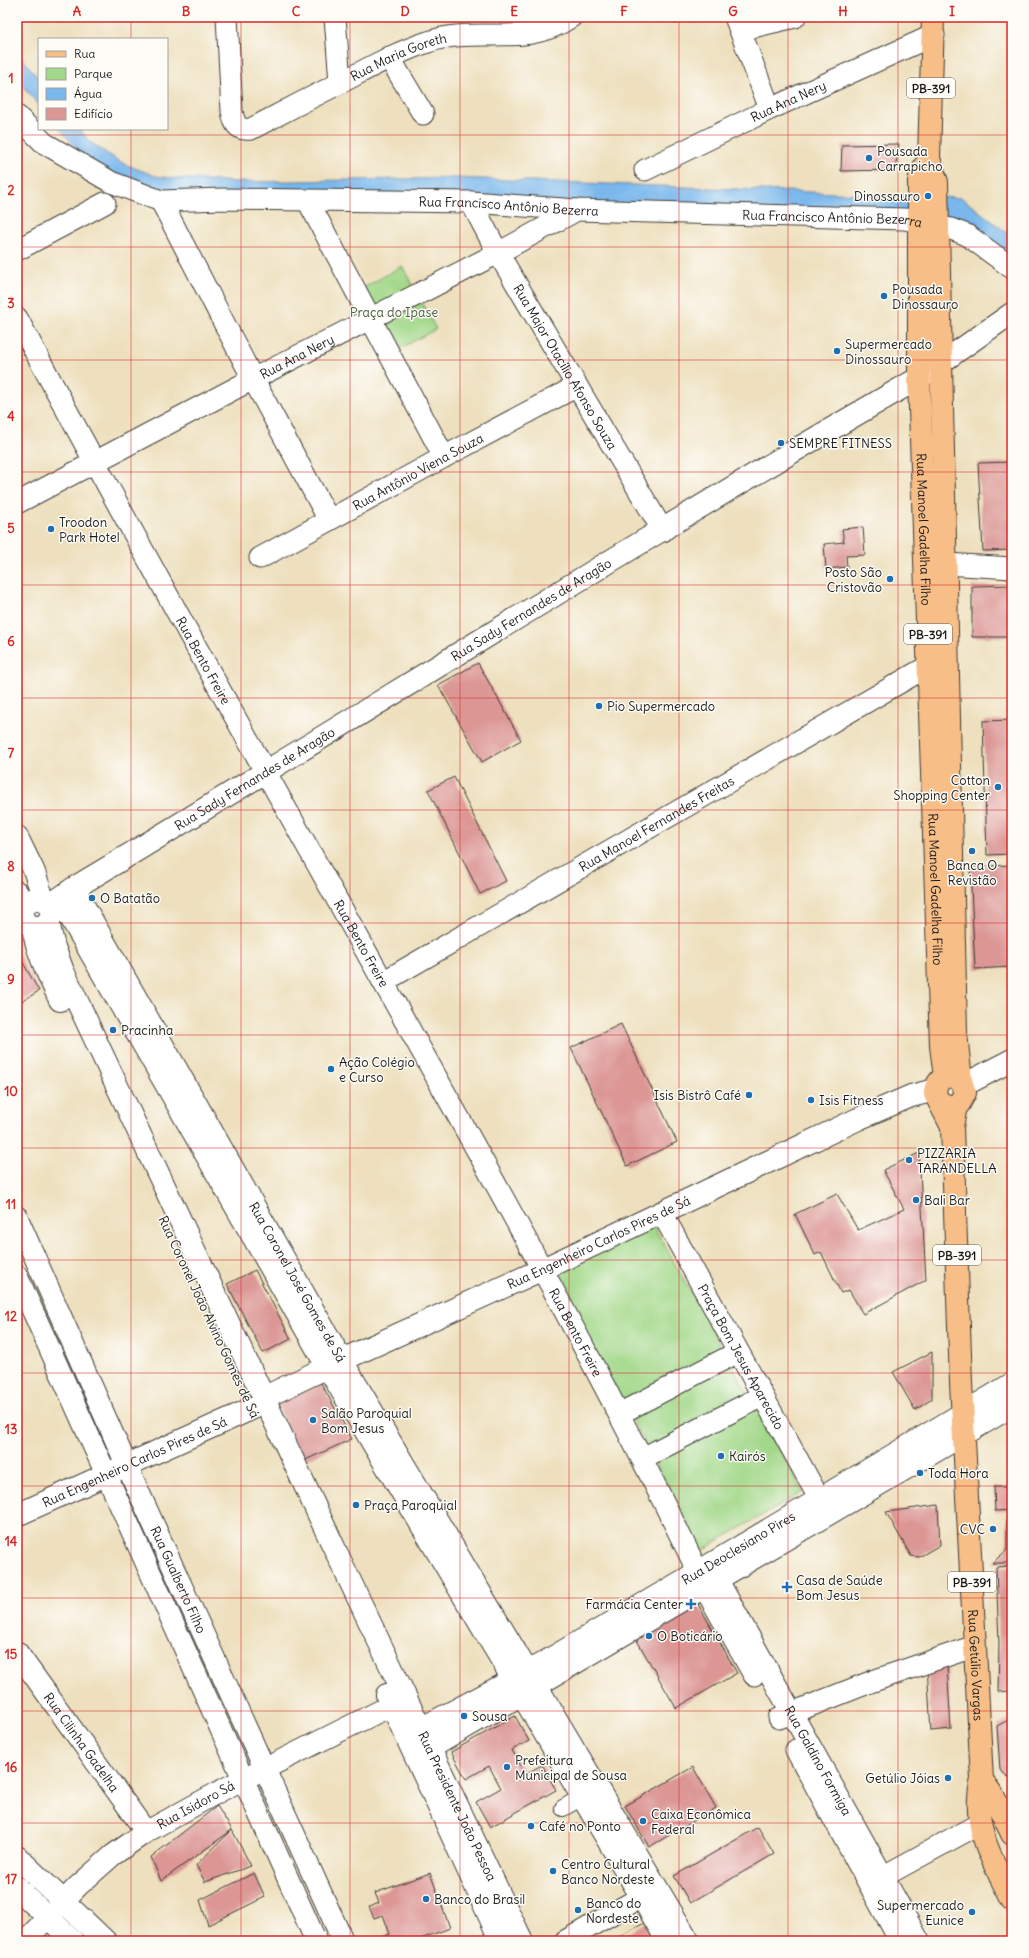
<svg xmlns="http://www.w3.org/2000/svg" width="1029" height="1958" font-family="Delius,sans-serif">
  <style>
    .green { fill: #a2d889; stroke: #5f7a52 }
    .water { fill: #79b7ec; stroke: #4a6a84 }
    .building { fill: #dc9795 }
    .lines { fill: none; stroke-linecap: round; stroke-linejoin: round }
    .pedestrian-casing { stroke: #3c3934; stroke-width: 18 }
    .minor-casing { stroke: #3c3934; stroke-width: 23 }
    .tertiary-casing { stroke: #3c3934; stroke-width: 24 }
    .primary-casing { stroke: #3c3934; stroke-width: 24 }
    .pedestrian { stroke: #fff; stroke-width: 16 }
    .minor { stroke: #fff; stroke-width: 21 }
    .tertiary { stroke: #fff; stroke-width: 22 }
    .primary { stroke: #f7be88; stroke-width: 22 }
    .grid { fill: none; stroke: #d62828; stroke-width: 1; stroke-opacity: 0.55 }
    .poi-dot { fill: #1f6fb2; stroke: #fdfcf7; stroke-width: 1.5 }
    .labels { text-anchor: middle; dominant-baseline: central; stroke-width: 3; stroke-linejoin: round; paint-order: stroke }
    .shield { fill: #fdfcf7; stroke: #605f5e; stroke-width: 1 }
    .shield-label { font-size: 12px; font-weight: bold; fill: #1c1c1c }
    .street-label { font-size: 13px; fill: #1c1c1c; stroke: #fdfcf7 }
    .poi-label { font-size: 13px; fill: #1c1c1c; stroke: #fdfcf7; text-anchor: start }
    .park-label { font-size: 13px; fill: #4b5e42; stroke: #fdfcf7 }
    .neatline { fill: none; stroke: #d62828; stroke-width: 1.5 }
    .grid-label { font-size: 13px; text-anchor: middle; font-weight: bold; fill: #d62828 }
  </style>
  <rect width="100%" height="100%" fill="#fdfcf7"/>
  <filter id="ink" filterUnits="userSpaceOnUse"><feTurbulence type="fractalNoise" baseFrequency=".025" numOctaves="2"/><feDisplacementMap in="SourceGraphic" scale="8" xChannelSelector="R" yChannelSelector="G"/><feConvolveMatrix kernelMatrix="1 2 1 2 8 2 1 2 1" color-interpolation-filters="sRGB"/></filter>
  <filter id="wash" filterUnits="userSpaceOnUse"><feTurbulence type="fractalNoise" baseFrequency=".012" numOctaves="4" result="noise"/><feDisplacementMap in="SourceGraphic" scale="16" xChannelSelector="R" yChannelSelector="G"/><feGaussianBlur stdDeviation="0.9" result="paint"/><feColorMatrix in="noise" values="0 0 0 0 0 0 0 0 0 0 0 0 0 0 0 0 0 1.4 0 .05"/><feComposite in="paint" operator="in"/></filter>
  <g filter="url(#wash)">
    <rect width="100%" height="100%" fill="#eee0be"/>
    <!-- green -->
    <g class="green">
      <path d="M402,266L436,329L385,357L351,295Z"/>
      <path d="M652,1223L803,1492L702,1550L554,1274Z"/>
    </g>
    <!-- water -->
    <g class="water">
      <path d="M17,52L39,79V105L17,79Z"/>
      <path d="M60,129H79L90,142L120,162L155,176L170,178L239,182L456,178L962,198L1012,237V259L962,220L930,217L167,192L114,179L80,152Z"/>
    </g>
    <g id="blocks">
      <!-- building -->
      <g class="building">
        <path d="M899,144L895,170L841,171L842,145Z"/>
        <path d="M1012,462V550L983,551L978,463Z"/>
        <path d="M863,527L865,555L846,556L847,567L826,569L824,544L844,542L842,529Z"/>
        <path d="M1012,585V637H972V586Z"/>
        <path d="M478,663L521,740L482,762L438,685Z"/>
        <path d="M1012,720V854L987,855L983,721Z"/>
        <path d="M454,777L506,881L480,894L428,790Z"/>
        <path d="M1012,865V967L975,969L970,867Z"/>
        <path d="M17,952L39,991L17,1004Z"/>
        <path d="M621,1024L677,1142L627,1166L571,1048Z"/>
        <path d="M919,1153L926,1280L863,1314L849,1290L841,1293L821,1252L815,1255L795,1214L837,1194L858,1230L904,1209L883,1170Z"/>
        <path d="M255,1270L291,1339L263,1353L227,1284Z"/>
        <path d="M932,1352V1399L915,1410L893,1372Z"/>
        <path d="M317,1376L352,1439L303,1461L275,1401Z"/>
        <path d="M994,1487H1012V1510L995,1511Z"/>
        <path d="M938,1505L940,1545L919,1557L911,1556L886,1512Z"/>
        <path d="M1007,1515H1012V1563H992L1007,1550Z"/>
        <path d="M1012,1566V1691L998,1692L999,1643L996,1567Z"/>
        <path d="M697,1602L737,1673L676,1708L635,1637Z"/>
        <path d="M947,1665L951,1729L931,1731L927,1666Z"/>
        <path d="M515,1716L529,1741L512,1750L525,1774L542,1765L556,1790L490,1827L476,1802L501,1788L489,1766L466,1779L451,1752Z"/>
        <path d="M1012,1718V1775L1008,1777L1000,1770L997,1726Z"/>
        <path d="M693,1767L716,1808L649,1847L625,1806Z"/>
        <path d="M217,1806L232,1830L161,1881L151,1857Z"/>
        <path d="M758,1827L774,1854L690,1903L674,1876Z"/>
        <path d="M232,1830L251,1866L205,1882L196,1865Z"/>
        <path d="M254,1873L265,1897L208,1925L200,1900Z"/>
        <path d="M430,1873L450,1928L415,1941H379L378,1938L390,1934L383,1915L374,1918L369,1907L379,1903L375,1893Z"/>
        <path d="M646,1922L657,1941H612Z"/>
      </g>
    </g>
  </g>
  <g filter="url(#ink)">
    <use href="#blocks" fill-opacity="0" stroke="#3c3934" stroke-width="1"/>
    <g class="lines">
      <defs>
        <path id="pedestrian" d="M563,1808L582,1797"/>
        <g id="minor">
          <path id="s1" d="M227,17L232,111C234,123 237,131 251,129C281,113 310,98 340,83C369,68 397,52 428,42C476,25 526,49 571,17"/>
          <path d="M335,17L340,82"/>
          <path d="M735,17L770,109"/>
          <path d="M740,30L795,17"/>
          <path d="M389,57L423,114"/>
          <path id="s2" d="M17,116L44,143L111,182L161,201L223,199L471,202L577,210L905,219L951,229L967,235L1012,268"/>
          <path id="s3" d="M645,170L770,109L934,35"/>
          <path d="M161,201L253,379L329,520"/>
          <path d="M308,201L444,457"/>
          <path id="s4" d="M471,202L498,253L663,531"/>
          <path d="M17,250L105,203"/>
          <path id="s5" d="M17,318C130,529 246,738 363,946C479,1153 595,1359 698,1572"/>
          <path d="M941,363L1012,313"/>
          <path id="s6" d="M17,503L253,379L498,253L577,210"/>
          <path id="s7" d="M260,558L444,457L577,386"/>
          <path d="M946,564L1012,568"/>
          <path d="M17,836L34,871L44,900"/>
          <path id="s8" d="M74,888L342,1360L528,1672"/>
          <path d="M17,892L24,906"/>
          <path d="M59,898L327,1367L513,1680"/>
          <path id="s9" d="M383,982L930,665"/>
          <path id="s10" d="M662,1213L820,1500"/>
          <path id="s11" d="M17,1217L127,1466L343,1941"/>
          <path d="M17,1276L316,1941"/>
          <path d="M619,1414L738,1352"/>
          <path d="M643,1458L762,1396"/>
          <path id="s12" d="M717,1579L919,1941"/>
          <path d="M704,1587L754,1675"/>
          <path id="s13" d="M17,1652L146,1832"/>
          <path d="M537,1686L689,1941"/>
          <path d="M522,1696L667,1941"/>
          <path d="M779,1718L873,1681L975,1646"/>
          <path d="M796,1750L900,1941"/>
          <path d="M884,1876L979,1824"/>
          <path id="s14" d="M25,1941L78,1886L113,1855L146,1832L222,1790L392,1705"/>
          <path d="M565,1941L641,1897"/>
        </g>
        <g id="tertiary">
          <circle cx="37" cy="913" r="14"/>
          <path id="s15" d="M49,906L74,888C356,719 634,542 919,378L933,368"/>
          <path id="s16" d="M48,922L54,947L63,971L340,1560L522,1941"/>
          <path d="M33,927C37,953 49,976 60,1000"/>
          <path d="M964,1085L1012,1060"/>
          <path id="s17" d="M263,1398L342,1360L543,1269L858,1119L911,1096L935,1090"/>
          <path id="s18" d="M17,1515L251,1409"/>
          <path d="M387,1695L501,1941"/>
          <path id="s19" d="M407,1736L528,1672L698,1572L1012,1384"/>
          <path d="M418,1755L1012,1406"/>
          <path d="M17,1857L105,1941"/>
          <path d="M17,1888L73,1941"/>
        </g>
        <g id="primary">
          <path id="s20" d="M933,17L929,159L921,172L919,181V378L941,1046L945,1077"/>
          <path d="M929,159L937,182L956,1033L961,1081"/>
          <path d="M940,1103L952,1107L959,1104L965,1093L961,1081C949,1071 935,1079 935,1094L952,1127"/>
          <path id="s21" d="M956,1106L952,1127L961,1383L982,1780C970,1824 993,1862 1012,1900"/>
          <path d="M982,1780L994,1797L1012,1834"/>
        </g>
      </defs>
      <!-- pedestrian casing -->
      <use href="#pedestrian" class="pedestrian-casing"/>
      <!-- minor casing -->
      <use href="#minor" class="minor-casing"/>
      <!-- tertiary casing -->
      <use href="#tertiary" class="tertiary-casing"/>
      <!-- primary casing -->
      <use href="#primary" class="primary-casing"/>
      <!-- pedestrian -->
      <use href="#pedestrian" class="pedestrian"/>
      <!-- minor -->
      <use href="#minor" class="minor"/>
      <!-- tertiary -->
      <use href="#tertiary" class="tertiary"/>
      <!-- primary -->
      <use href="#primary" class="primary"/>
    </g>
  </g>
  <!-- grid -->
  <path class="grid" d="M131,17V39M241,17V1941M350,17V1941M460,17V1941M569,17V1941M679,17V1941M788,17V1941M898,17V1941M131,129V1941M17,135H1012M17,247H1012M17,360H1012M17,472H1012M17,585H1012M17,698H1012M17,810H1012M17,923H1012M17,1035H1012M17,1148H1012M17,1260H1012M17,1373H1012M17,1486H1012M17,1598H1012M17,1711H1012M17,1823H1012"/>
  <!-- markers -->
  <g class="poi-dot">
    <circle cx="869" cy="158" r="4"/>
    <circle cx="928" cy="196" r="4"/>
    <circle cx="884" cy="296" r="4"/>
    <circle cx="837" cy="351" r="4"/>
    <circle cx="781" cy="443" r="4"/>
    <circle cx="51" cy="529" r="4"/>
    <circle cx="890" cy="579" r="4"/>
    <circle cx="599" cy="706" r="4"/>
    <circle cx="998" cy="787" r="4"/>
    <circle cx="972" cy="851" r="4"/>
    <circle cx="92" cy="898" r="4"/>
    <circle cx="113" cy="1030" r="4"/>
    <circle cx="331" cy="1069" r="4"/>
    <circle cx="749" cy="1095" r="4"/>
    <circle cx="811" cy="1100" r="4"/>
    <circle cx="909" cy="1160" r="4"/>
    <circle cx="916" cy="1200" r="4"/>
    <circle cx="313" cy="1420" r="4"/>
    <circle cx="721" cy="1456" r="4"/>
    <circle cx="920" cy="1473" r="4"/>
    <circle cx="356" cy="1505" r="4"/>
    <circle cx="993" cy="1529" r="4"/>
    <path d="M785 1581h4v4h4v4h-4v4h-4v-4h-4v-4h4z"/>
    <path d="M689 1598h4v4h4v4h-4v4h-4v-4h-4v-4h4z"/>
    <circle cx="649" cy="1636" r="4"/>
    <circle cx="464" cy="1716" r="4"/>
    <circle cx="507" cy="1767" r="4"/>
    <circle cx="948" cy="1778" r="4"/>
    <circle cx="643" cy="1821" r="4"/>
    <circle cx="531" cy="1826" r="4"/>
    <circle cx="553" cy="1871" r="4"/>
    <circle cx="426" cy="1899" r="4"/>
    <circle cx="578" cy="1910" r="4"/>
    <circle cx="972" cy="1912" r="4"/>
  </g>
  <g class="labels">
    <!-- shield labels -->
    <g class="shield">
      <rect x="907" y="78" width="48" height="20" rx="3"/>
      <rect x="904" y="624" width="48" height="20" rx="3"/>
      <rect x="933" y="1245" width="48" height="20" rx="3"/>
      <rect x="948" y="1572" width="48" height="20" rx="3"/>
    </g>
    <g class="shield-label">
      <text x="931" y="88">PB-391</text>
      <text x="928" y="634">PB-391</text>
      <text x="957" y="1255">PB-391</text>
      <text x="972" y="1582">PB-391</text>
    </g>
    <!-- street labels -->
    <g class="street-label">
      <text stroke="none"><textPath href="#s1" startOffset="289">Rua Maria Goreth</textPath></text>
      <text stroke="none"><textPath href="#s3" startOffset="159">Rua Ana Nery</textPath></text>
      <text stroke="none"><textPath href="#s2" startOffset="517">Rua Francisco Antônio Bezerra</textPath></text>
      <text stroke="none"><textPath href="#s2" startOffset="841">Rua Francisco Antônio Bezerra</textPath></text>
      <text stroke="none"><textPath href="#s6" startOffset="316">Rua Ana Nery</textPath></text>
      <text stroke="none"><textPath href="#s4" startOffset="190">Rua Major Otacílio Afonso Souza</textPath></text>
      <text stroke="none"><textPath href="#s7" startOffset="180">Rua Antônio Viena Souza</textPath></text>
      <text stroke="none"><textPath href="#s20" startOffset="515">Rua Manoel Gadelha Filho</textPath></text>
      <text stroke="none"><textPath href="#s15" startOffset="566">Rua Sady Fernandes de Aragão</textPath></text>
      <text stroke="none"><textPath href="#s5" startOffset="390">Rua Bento Freire</textPath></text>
      <text stroke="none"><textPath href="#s15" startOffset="242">Rua Sady Fernandes de Aragão</textPath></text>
      <text stroke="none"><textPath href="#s9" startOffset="316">Rua Manoel Fernandes Freitas</textPath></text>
      <text stroke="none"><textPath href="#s20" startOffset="875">Rua Manoel Gadelha Filho</textPath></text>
      <text stroke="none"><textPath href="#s5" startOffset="714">Rua Bento Freire</textPath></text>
      <text stroke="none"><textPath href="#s17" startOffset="370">Rua Engenheiro Carlos Pires de Sá</textPath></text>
      <text stroke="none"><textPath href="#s8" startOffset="453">Rua Coronel José Gomes de Sá</textPath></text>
      <text transform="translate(209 1317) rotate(65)">Rua Coronel João Alvino Gomes de Sá</text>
      <text stroke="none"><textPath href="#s5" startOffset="1158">Rua Bento Freire</textPath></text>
      <text stroke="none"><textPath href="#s10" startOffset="164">Praça Bom Jesus Aparecido</textPath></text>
      <text stroke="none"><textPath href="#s18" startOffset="129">Rua Engenheiro Carlos Pires de Sá</textPath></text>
      <text stroke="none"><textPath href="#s19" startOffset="381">Rua Deoclesiano Pires</textPath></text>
      <text stroke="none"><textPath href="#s11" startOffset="397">Rua Gualberto Filho</textPath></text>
      <text stroke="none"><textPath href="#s21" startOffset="560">Rua Getúlio Vargas</textPath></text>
      <text stroke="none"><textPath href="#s13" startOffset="111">Rua Cilinha Gadelha</textPath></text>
      <text stroke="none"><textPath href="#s12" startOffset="208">Rua Galdino Formiga</textPath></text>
      <text stroke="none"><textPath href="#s14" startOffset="220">Rua Isidoro Sá</textPath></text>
      <text stroke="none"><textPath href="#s16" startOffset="975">Rua Presidente João Pessoa</textPath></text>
    </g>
    <!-- poi labels -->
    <g class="poi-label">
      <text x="877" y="151">Pousada<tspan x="877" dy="15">Carrapicho</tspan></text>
      <text x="920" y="196" text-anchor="end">Dinossauro</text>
      <text x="892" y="289">Pousada<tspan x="892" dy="15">Dinossauro</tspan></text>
      <text x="845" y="344">Supermercado<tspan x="845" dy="15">Dinossauro</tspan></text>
      <text x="789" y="443">SEMPRE FITNESS</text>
      <text x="59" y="522">Troodon<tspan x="59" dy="15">Park Hotel</tspan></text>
      <text x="882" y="572" text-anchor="end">Posto São<tspan x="882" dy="15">Cristovão</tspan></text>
      <text x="607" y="706">Pio Supermercado</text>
      <text x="990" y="780" text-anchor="end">Cotton<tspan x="990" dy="15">Shopping Center</tspan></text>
      <text x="972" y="865" text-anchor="middle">Banca O<tspan x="972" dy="15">Revistão</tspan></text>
      <text x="100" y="898">O Batatão</text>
      <text x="121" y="1030">Pracinha</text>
      <text x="339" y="1062">Ação Colégio<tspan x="339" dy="15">e Curso</tspan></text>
      <text x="741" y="1095" text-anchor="end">Isis Bistrô Café</text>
      <text x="819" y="1100">Isis Fitness</text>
      <text x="917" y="1153">PIZZARIA<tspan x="917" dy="15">TARANDELLA</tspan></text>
      <text x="924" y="1200">Bali Bar</text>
      <text x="321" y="1413">Salão Paroquial<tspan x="321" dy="15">Bom Jesus</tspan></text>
      <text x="729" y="1456">Kairós</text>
      <text x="928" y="1473">Toda Hora</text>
      <text x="364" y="1505">Praça Paroquial</text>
      <text x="985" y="1529" text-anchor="end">CVC</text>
      <text x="796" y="1580">Casa de Saúde<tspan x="796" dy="15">Bom Jesus</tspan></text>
      <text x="683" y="1604" text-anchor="end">Farmácia Center</text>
      <text x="657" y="1636">O Boticário</text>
      <text x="472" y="1716">Sousa</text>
      <text x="515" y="1760">Prefeitura<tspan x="515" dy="15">Municipal de Sousa</tspan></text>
      <text x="940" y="1778" text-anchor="end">Getúlio Jóias</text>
      <text x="651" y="1814">Caixa Econômica<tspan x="651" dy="15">Federal</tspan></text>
      <text x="539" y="1826">Café no Ponto</text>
      <text x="561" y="1864">Centro Cultural<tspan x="561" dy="15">Banco Nordeste</tspan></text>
      <text x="434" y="1899">Banco do Brasil</text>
      <text x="586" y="1903">Banco do<tspan x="586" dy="15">Nordeste</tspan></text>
      <text x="964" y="1905" text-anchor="end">Supermercado<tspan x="964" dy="15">Eunice</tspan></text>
    </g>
    <!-- park labels -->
    <g class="park-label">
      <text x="394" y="312">Praça do Ipase</text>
    </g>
  </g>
  <!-- margin -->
  <rect width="1029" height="1958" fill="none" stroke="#fdfcf7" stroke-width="44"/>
  <!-- legend -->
  <rect x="38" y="38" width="130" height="92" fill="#fdfcf7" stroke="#a3a29f"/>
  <rect x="46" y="51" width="20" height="6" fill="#f7be88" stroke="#a3a29f"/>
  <text x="74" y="58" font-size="12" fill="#1c1c1c">Rua</text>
  <rect x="46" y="68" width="20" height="12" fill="#a2d889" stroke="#a3a29f"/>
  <text x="74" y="78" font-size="12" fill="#1c1c1c">Parque</text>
  <rect x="46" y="88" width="20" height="12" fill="#79b7ec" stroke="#a3a29f"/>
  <text x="74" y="98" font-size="12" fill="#1c1c1c">Água</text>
  <rect x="46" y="108" width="20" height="12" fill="#dc9795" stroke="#a3a29f"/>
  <text x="74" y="118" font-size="12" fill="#1c1c1c">Edifício</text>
  <rect x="22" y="22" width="985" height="1914" class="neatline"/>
  <g class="grid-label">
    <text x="77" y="16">A</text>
    <text x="186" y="16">B</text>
    <text x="296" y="16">C</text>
    <text x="405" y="16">D</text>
    <text x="514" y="16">E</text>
    <text x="624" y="16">F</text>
    <text x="733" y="16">G</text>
    <text x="843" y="16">H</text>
    <text x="952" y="16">I</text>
    <text x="11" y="83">1</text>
    <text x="11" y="195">2</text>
    <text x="11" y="308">3</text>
    <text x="11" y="421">4</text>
    <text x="11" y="533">5</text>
    <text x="11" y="646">6</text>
    <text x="11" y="758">7</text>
    <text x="11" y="871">8</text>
    <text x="11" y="984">9</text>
    <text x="11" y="1096">10</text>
    <text x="11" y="1209">11</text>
    <text x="11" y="1321">12</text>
    <text x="11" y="1434">13</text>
    <text x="11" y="1546">14</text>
    <text x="11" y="1659">15</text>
    <text x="11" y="1772">16</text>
    <text x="11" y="1884">17</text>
  </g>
</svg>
